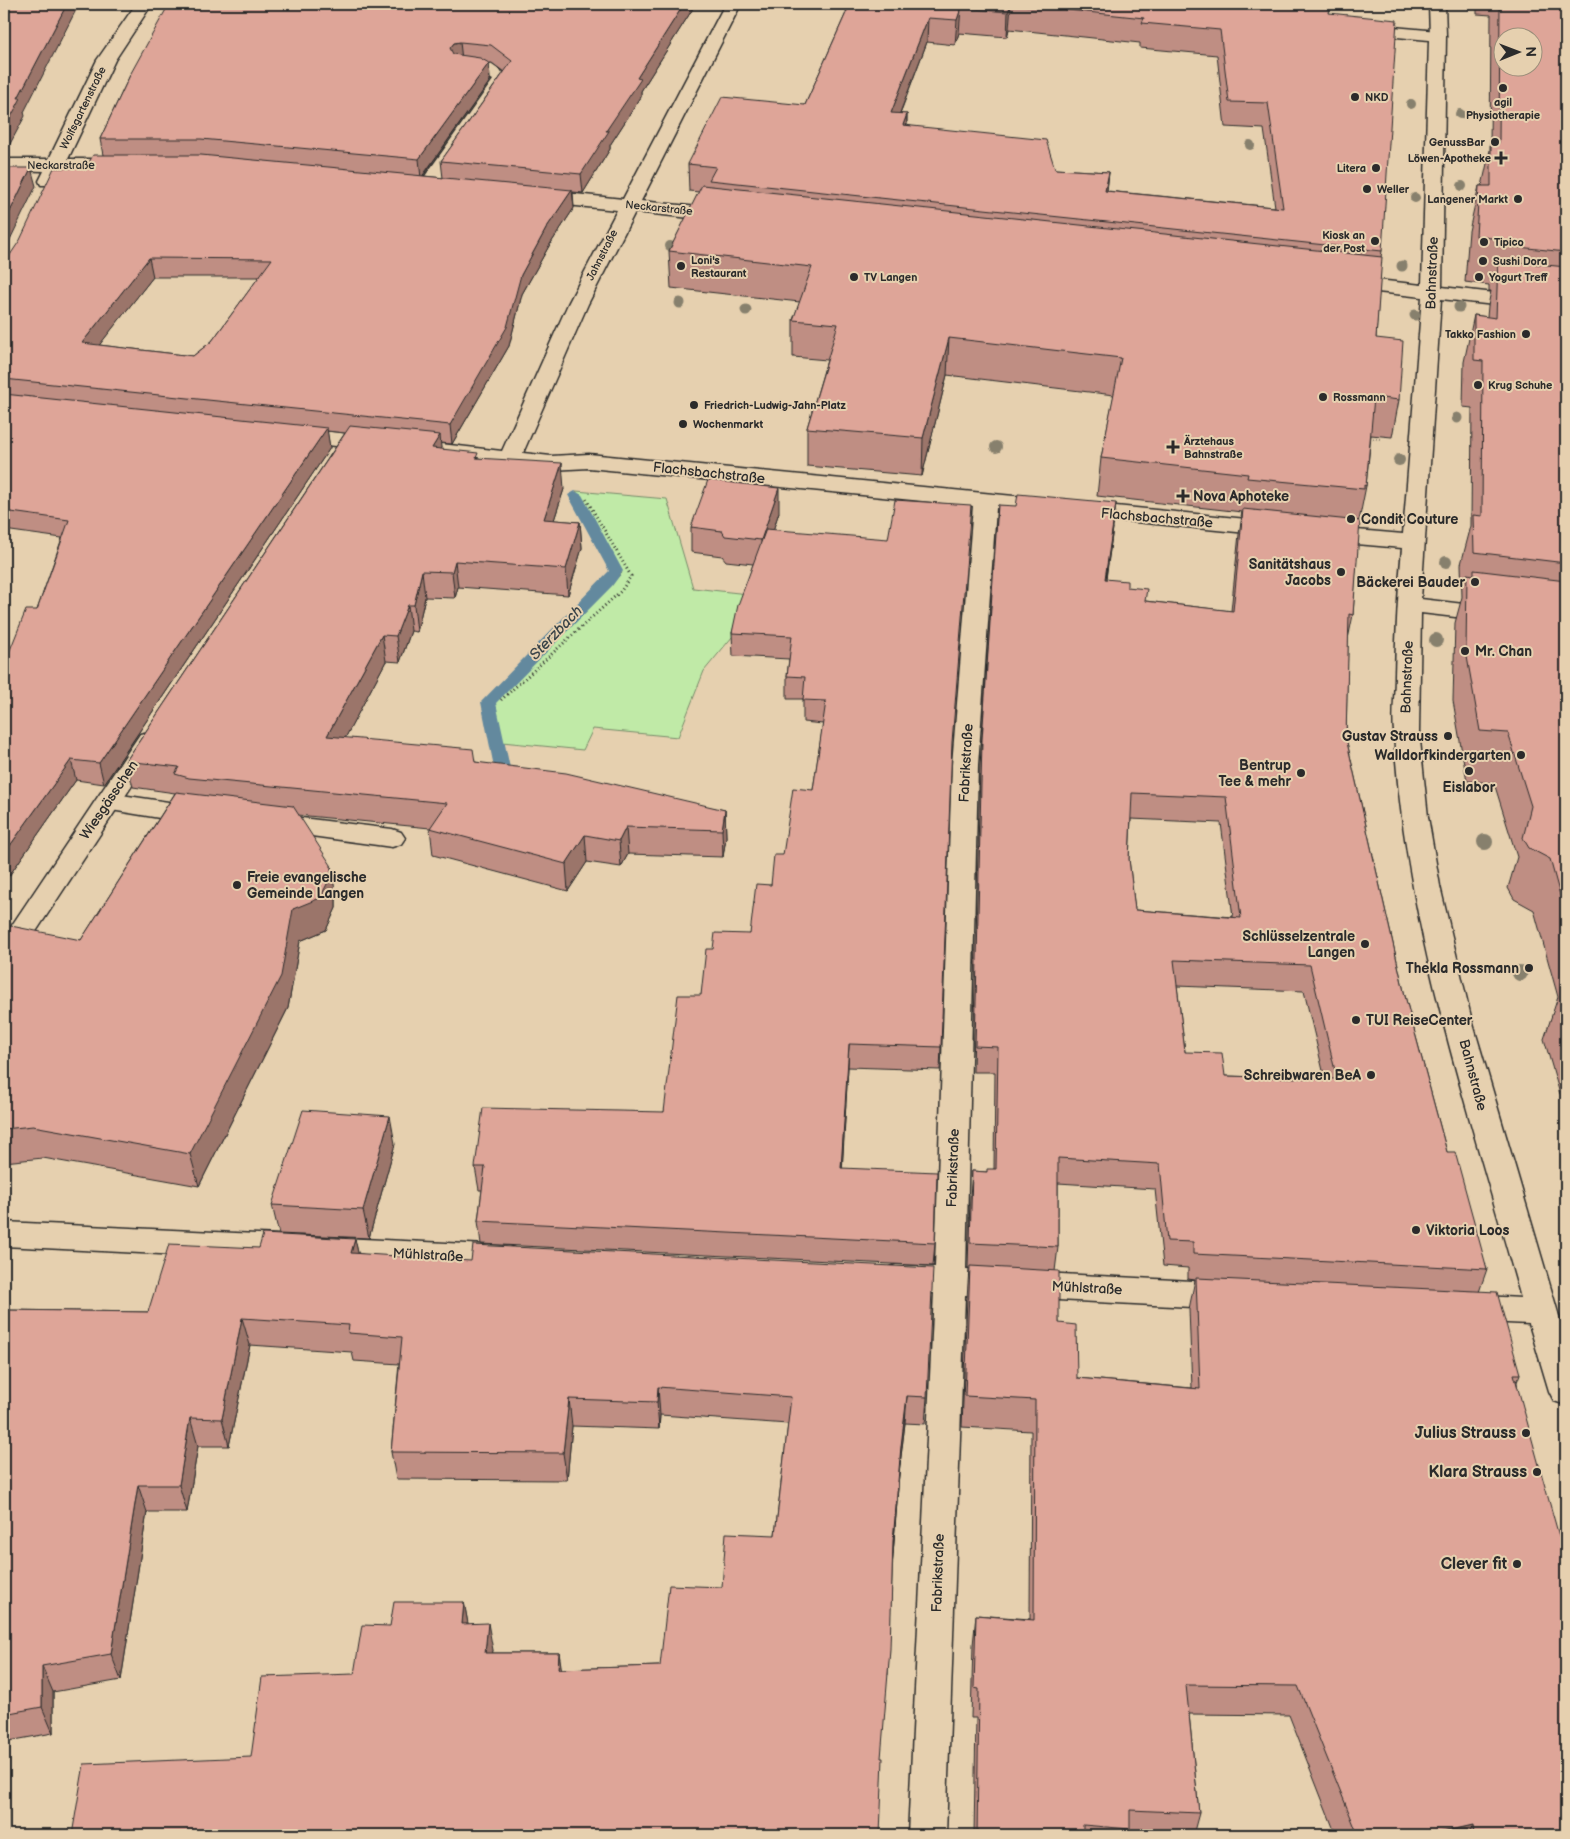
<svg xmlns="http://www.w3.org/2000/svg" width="1570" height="1839" font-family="'Balsamiq Sans',sans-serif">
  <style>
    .green { fill: #c0eaa7; stroke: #768a69 }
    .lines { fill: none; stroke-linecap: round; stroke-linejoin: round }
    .stream { fill: #63899e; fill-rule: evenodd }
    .lane-casing { stroke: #2b2b2b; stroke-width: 3 }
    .street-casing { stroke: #2b2b2b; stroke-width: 3 }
    .secondary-casing { stroke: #2b2b2b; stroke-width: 3 }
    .path-far1 { stroke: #2b2b2b; stroke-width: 2; stroke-dasharray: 0.5 2.5; stroke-linecap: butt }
    .path { stroke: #2b2b2b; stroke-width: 3; stroke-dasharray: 1 3; stroke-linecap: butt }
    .lane { fill: #e6d0af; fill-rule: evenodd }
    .street { fill: #e6d0af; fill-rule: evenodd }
    .secondary { fill: #e6d0af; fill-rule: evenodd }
    .tree { fill: #87806d }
    .wall { fill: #bf8e83; stroke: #2b2b2b; fill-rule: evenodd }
    .shaded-wall { fill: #9b746a; stroke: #2b2b2b }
    .building { fill: #dea598; stroke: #2b2b2b; fill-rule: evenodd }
    .poi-dot { fill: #2b2b2b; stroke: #e6d0af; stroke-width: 2 }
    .labels { text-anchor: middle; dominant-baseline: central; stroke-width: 4; stroke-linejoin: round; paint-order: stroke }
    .far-poi-label { font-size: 11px; font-weight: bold; fill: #2b2b2b; stroke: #e6d0af; text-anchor: start }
    .far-street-label { font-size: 11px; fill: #2b2b2b; stroke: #e6d0af }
    .street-label { font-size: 14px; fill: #2b2b2b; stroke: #e6d0af }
    .poi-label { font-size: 14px; font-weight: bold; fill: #2b2b2b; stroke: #e6d0af; text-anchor: end }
    .water-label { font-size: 15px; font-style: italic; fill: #394348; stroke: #e6d0af }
    .near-poi-label { font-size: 16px; font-weight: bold; fill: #2b2b2b; stroke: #e6d0af; text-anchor: end }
  </style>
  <rect width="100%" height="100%" fill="#e6d0af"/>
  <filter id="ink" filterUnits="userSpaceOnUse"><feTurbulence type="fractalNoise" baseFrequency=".02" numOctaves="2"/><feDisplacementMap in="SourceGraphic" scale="10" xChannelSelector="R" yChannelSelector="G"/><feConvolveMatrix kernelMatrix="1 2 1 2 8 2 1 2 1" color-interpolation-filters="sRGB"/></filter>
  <g filter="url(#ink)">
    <!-- green -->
    <path class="green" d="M576,491L667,499L693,588L766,596L704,671L678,737L593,729L583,750L502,742L494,703L622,573Z"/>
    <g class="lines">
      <!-- stream -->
      <path class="stream" d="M575,491L582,495L623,571L612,586L496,703L512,777L504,782L496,777L481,702L609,571L568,495Z"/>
      <defs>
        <g id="lane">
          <path d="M462,62L492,65L512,79L434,190H420L418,186L493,80L482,74L456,71L453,67L456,63Z"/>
          <path d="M108,793L202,807L211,810L215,816L211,822L202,825L99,808L95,802L99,796Z"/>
          <path d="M269,814L392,829L401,832L405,838L401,844L392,847L260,829L256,823L260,817Z"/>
        </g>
        <g id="street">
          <path d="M136,4H152L115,60L68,159H125L132,161L134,165L132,169L62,171L55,185H41L39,181L44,171L4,170V159H49L97,60Z"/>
          <path d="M725,4H741L641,201L727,210L734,212L737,216L734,220L727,222L635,212L588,304L523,453L551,456L589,454L1277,522L1285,524L1288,529L1285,534L1277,536L996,508L978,765L966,1269L1230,1283L1241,1287L1246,1296L1241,1305L1230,1309L965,1295L946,1835H908L934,1293L896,1291L885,1287L880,1278L885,1269L896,1265L935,1267L952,765L973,506L589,468L551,470L441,458L433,456L430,451L433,446L441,444L502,451L568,304L617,210L536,202L529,200L527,196L529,192L536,190L623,199Z"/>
          <path d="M1360,24L1438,31L1444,32L1446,36L1442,287L1566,301V313L1441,299L1421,599L1566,616V630L1421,613L1419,731L1428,817L1440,886L1471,1017L1566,1340V1405L1554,1401L1549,1391L1529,1324L1465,1321L1454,1317L1449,1308L1454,1299L1465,1295L1521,1298C1470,1114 1404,924 1394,732C1392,713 1395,694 1395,675C1396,632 1398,590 1402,548L1322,541L1314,539L1311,534L1314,529L1322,527L1403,534L1422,297L1342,288L1335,286L1332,282L1335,278L1342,276L1422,285L1429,40L1354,33L1352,29L1354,25Z"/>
          <path d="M292,428L379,437L387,439L390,444L387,449L379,451L284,440L281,435L284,430Z"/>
          <path d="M149,732L158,734L162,740L14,965L4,968V937L140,734Z"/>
          <path d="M4,1222L509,1246L520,1250L525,1259L520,1268L509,1272L4,1246Z"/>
        </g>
        <path id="secondary" d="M1429,4H1445L1446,36L1444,40H1432L1430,36Z"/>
      </defs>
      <!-- lane casing -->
      <use href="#lane" class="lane-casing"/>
      <!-- street casing -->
      <use href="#street" class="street-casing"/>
      <!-- secondary casing -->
      <use href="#secondary" class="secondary-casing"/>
      <!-- path-far1 -->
      <path class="path-far1" d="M1367,438L1381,439"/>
      <!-- path -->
      <path class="path" d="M501,700L621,591L631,576L585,497"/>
      <!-- lane -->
      <use href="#lane" class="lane"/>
      <!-- street -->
      <use href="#street" class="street"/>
      <!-- secondary -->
      <use href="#secondary" class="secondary"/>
    </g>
    <!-- trees -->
    <g class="tree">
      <circle cx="1411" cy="104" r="5"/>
      <circle cx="1460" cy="114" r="5"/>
      <circle cx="1250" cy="145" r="5"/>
      <circle cx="1462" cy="186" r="5"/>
      <circle cx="1415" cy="198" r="5"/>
      <circle cx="670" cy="246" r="5"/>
      <circle cx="1402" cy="266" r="5.5"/>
      <circle cx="680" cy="303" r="5.5"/>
      <circle cx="1459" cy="307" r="5.5"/>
      <circle cx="746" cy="310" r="5.5"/>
      <circle cx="1415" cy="315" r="5.5"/>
      <circle cx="1457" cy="418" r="5.5"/>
      <circle cx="996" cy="447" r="6"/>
      <circle cx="1399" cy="460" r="6"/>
      <circle cx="1446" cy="562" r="6"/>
      <circle cx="1436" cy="640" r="7"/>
      <circle cx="1485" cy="842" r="8"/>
      <circle cx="1520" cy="973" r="8"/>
    </g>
    <!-- wall -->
    <g class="wall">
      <path d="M850,4H1329L1328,8L1329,13L1382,251L1381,257L1376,338L1399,400L1392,437L1371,435L1366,486L1359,521L1353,615L1348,639L1346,738L1405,996L1447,1152L1487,1269L1479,1292L1520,1374L1517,1382L1566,1835H1336L1289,1715L1189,1714L1199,1813L1193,1835H974L976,1718H971L973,1645L976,1615L1030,1619L1031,1431L962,1427L967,1298L969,1268H968L970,1197L972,1171L986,1172L994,1169L995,1072H973L980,765L998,505L1113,528L1106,579L1127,587L1145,601L1231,611L1239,534L1242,516H1241L1242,512L1097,496L1101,458L1114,395L947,375L922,476L807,466V428L827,360L793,357V320L800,302L671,288L669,251L699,192L689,191L688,164L805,105ZM1009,29L1140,43V48L1217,55L1225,127L1264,129L1275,207L1107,191L1109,172L1055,169L907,125V114H900L927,42L955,45L959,33L1007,37ZM1131,819L1221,823L1233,917L1135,910L1129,859ZM1177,986L1304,991L1325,1079L1225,1076L1185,1052ZM1058,1183L1155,1189L1163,1266L1188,1268V1279L1195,1280L1189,1309L1192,1388L1077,1378L1059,1323L1055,1271L1058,1247Z"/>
      <path d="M1477,4H1566V1093L1560,1094L1544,1039L1558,997L1534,910L1514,899L1508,888L1517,857L1494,783L1467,781L1453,701L1455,623L1462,597L1461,564L1471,526L1472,408L1463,407L1464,362L1474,315L1487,317L1488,306L1491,291H1489V285L1465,282L1469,231L1479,186H1482L1490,150L1491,15L1477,14Z"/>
      <path d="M692,5V10L641,91V97L610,145V149L583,193L573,192L574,208L549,246L522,294L509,346L452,444L440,443L441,449L479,458L564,489L554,520L580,522L582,548L568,595L458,587L455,598L425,597L417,632L411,631L400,662L386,661L345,738L475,762L725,810L726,837L723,857L628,854L621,867L587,862L568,891L433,855L430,828L298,815L336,897V908L326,930L300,941L288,1008L199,1186L43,1158L4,1162V935L81,940L175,793L133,787L126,761L345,433L327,431L330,448L104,784L76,780L4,883V665L37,610L62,538L4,530V259L8,258L86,168L103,155L100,139L131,73ZM489,63H492L504,72L441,161L443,178L423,176L490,81ZM153,277H259L212,341L193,356L99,345Z"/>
      <path d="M779,512L773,530L951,750L941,1047L940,1070L848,1067L842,1168L935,1243L933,1266L481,1244L478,1221L482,1190H479L475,1167L664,1112L701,995L713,949L750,934L771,885L813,790L823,724L803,722V699H787V676L789,659L733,656L732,633L753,564L726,561L722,556L691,552V527Z"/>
      <path d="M395,1144L369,1238L279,1234L272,1205Z"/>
      <path d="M355,1239L358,1253L927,1397L925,1424L905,1423L899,1473L893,1553L888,1675L251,1757L354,1674L390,1626L464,1602L468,1624L493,1650L492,1653H559L561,1669L660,1666L722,1587L775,1535L788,1424L660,1415L659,1429L572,1426L567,1480L396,1479L391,1452L399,1364L354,1361L352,1352L250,1345L229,1446H198L187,1512H147L121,1680L53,1692V1733L9,1741L4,1835V1310L148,1312L259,1248Z"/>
    </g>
    <!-- shaded-wall -->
    <g class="shaded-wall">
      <path d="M67,4H79L24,112L25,116L4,155V130L18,98Z"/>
      <path d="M684,4H692V10L641,91V97L610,145V149L583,193L581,174L637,78Z"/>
      <path d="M1011,4L1009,29L1007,37L1008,12Z"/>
      <path d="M961,8L959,33L955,45L957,20Z"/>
      <path d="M928,18L927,42L890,139L891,113Z"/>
      <path d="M460,42L462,60L452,66L450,48L454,43Z"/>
      <path d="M489,63L490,81L421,178L419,159Z"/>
      <path d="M907,114L906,140L903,125Z"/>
      <path d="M31,168L36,186L4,252V224Z"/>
      <path d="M1109,172L1106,199L1105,191Z"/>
      <path d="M572,190L574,208L549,246L522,294L509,346L452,444L450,425L521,275L547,227Z"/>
      <path d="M149,258L153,277L86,362L82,343Z"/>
      <path d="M949,338L947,375L922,476L923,438Z"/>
      <path d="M327,428L330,448L104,784L99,763Z"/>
      <path d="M440,435L442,460L432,448Z"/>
      <path d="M562,463L564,489L546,545L544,519Z"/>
      <path d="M779,488V512L762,565L761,540Z"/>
      <path d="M1116,503L1113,528L1102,604L1105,579Z"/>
      <path d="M580,522L582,548L568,595L566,569Z"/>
      <path d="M455,561L458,587L455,598L452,572Z"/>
      <path d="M422,571L425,597L417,632L414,605Z"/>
      <path d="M408,605L411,631L400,662L396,636Z"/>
      <path d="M382,635L386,661L332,763L327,736Z"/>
      <path d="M71,760L76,780L4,883V854Z"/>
      <path d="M725,810L726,837L723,857L722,830Z"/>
      <path d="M626,827L628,854L621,867L619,841Z"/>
      <path d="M585,835L587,862L568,891L566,864Z"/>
      <path d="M331,865L336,897V908L326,930L300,941L288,1008L199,1186L190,1154L293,909Z"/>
      <path d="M849,1044L848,1067L841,1191V1168Z"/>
      <path d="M390,1116L395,1144L369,1238L363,1210Z"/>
      <path d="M355,1239L361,1266L351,1253Z"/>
      <path d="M242,1318L250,1345L229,1446L222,1419Z"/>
      <path d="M658,1387L660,1415L659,1429L657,1402Z"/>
      <path d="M907,1396L905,1423L899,1473L892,1568L901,1446Z"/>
      <path d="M569,1399L572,1426L567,1480L563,1453Z"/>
      <path d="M190,1418L198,1446L187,1512L179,1485Z"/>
      <path d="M138,1485L147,1512L121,1680L111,1654Z"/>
      <path d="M464,1602L469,1629L462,1624Z"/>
      <path d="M488,1623L493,1650L490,1678L485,1653Z"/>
      <path d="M559,1653L563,1678L558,1669Z"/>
      <path d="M42,1666L53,1692V1733L42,1707Z"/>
      <path d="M4,1729L9,1741L7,1835H4Z"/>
      <path d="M1473,1825L1469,1835H1429Z"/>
    </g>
    <!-- building -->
    <g class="building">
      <path d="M4,4H67L18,98H21L4,130Z"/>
      <path d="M169,4H684L637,78L641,79L606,131H609L581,174L441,161L512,61L491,45L460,42L454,43L450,48L453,54L480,58L489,63L419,159L201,139H100L131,73Z"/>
      <path d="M850,4H1275L1330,8L1329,13L1397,20L1382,251L709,180L716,167L688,164L722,97L805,105ZM1011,4L1144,18L1142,23L1220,30L1229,102L1268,103L1283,208L1105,191L1109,172L1055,169L1046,140L903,125L907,114L891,113L928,18L957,20L961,8L1008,12Z"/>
      <path d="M1500,4H1566V252L1499,245V239L1476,236L1479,186H1491V143H1499ZM1502,38H1532V68H1502Z"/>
      <path d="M93,155H201L572,190L547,227L521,275L507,327L450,425L4,379V259L8,258L20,240L54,168H86ZM149,258L272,259L212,341L193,356L82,343Z"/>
      <path d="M4,168H31L4,224Z"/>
      <path d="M702,185L1382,257L1376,338L1403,341L1399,400L1374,397L1366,486L1364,485V489L1247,478L1248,474L1101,458L1121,358L949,338L923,438L807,428L838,324L793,320L812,267L669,251Z"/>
      <path d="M1498,260L1566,267V563L1474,552L1473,515L1482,516L1483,361L1474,360V315L1496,318Z"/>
      <path d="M4,394L327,428L99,763L71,760L4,854V665L26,610H37L69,520L4,511Z"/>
      <path d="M350,426L440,435L432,448L478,453L476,458L562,463L544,519L580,522L566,569L455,561L452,572L422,571L414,605H408L396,636L382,635L327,736L473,749L475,762L566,773L725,810L722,830L626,827L619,841L585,835L566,864L430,828L447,803L189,778L175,774L179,767L126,761Z"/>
      <path d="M708,480L779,488L761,540L725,536L722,531L691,527Z"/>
      <path d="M1018,494L1116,503L1105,579L1127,581V587L1147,589L1145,601L1233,611L1243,509L1360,521L1353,615L1349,614L1346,738L1405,996L1447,1152H1455L1487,1269L1193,1254V1242L1167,1241L1160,1164L1058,1158V1247L970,1243L972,1171L987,1172V1169H996L998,1047L975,1046L982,740L998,505L1016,506ZM1132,793L1226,797L1241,918L1135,910L1129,859ZM1174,960L1310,965L1337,1079L1225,1076L1222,1053L1185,1052Z"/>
      <path d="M895,500L971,505L952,742L941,1047L849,1044L841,1168L937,1172L935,1243L478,1221L485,1167H475L483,1108L664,1112L678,995H701L706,949H713L715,933L750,934L756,884L771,885L774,855H783L793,788L813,790L826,701L803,700L805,677L787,676L792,636L732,633L738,605L766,529L888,539Z"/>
      <path d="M1474,570L1566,581V917L1550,859L1529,848L1523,838L1531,806L1508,733L1480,731L1466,651L1467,574L1474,575Z"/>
      <path d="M176,792L293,806L331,865V876L320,898L293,909L281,976L190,1154L33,1126L4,1129V935L5,934L11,926L81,940Z"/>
      <path d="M1561,988H1566V1005Z"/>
      <path d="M303,1110L390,1116L363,1210L272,1205Z"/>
      <path d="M263,1234L355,1239L351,1253L471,1261L473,1245L933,1268L927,1397L907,1396L901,1446L893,1541L890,1649L881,1758H883L880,1835H72L84,1764L251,1757L262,1677L354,1674L362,1625L390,1626L394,1602H464L462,1624L488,1623L485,1653H559L558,1669L660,1666L669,1585L722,1587L726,1533L775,1535L791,1397L658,1387L657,1402L569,1399L563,1453L391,1452L402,1337L348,1333L349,1325L242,1318L222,1419L190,1418L179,1485H138L111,1654L42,1666V1707L4,1714V1310L148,1312L169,1244L259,1248Z"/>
      <path d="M970,1266L1059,1271V1323L1076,1325L1077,1378L1200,1389L1196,1278L1497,1292L1520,1374H1514L1542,1476L1566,1561V1835H1474L1473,1825L1429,1835H1358L1298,1686L1186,1685L1199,1813L1130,1810V1829L1083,1825V1835H977L979,1689L974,1688L976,1615L1034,1620L1035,1400L965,1396Z"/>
    </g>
  </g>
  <!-- markers -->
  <g class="poi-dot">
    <circle cx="1503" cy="88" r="5"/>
    <circle cx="1355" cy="97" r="5"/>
    <circle cx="1495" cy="142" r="5"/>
    <path d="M1498.5 150.5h5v5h5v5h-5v5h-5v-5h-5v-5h5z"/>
    <circle cx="1376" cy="168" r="5"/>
    <circle cx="1367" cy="189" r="5"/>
    <circle cx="1518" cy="199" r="5"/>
    <circle cx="1375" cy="241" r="5"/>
    <circle cx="1484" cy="242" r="5"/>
    <circle cx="1483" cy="261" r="5"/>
    <circle cx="681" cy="266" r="5"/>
    <circle cx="854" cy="277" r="5"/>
    <circle cx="1479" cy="277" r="5"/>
    <circle cx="1526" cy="334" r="5"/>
    <circle cx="1478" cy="385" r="5"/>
    <circle cx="1323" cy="397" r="5"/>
    <circle cx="694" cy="405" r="5"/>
    <circle cx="683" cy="424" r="5"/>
    <path d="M1170.5 439.5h5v5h5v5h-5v5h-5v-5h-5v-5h5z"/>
    <path d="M1180.5 488.5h5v5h5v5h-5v5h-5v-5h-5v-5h5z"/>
    <circle cx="1351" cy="519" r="5"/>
    <circle cx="1341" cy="572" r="5"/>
    <circle cx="1475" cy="582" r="5"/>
    <circle cx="1465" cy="651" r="5"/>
    <circle cx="1448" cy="736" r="5"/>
    <circle cx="1521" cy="755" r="5"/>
    <circle cx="1469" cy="771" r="5"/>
    <circle cx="1301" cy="773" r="5"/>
    <circle cx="237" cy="885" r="5"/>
    <circle cx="1365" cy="944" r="5"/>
    <circle cx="1529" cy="968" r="5"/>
    <circle cx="1356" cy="1020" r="5"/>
    <circle cx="1371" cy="1075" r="5"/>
    <circle cx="1416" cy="1230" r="5"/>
    <circle cx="1526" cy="1433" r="5"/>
    <circle cx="1537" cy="1472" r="5"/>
    <circle cx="1517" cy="1564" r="5"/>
  </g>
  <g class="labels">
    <!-- far-poi labels -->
    <g class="far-poi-label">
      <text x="1365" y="97">NKD</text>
      <text x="1503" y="102" text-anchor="middle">agil<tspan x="1503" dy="13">Physiotherapie</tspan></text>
      <text x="1485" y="142" text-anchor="end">GenussBar</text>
      <text x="1491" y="158" text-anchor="end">Löwen-Apotheke</text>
      <text x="1366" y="168" text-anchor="end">Litera</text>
      <text x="1377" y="189">Weller</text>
      <text x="1508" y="199" text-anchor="end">Langener Markt</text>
      <text x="1365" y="235" text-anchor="end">Kiosk an<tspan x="1365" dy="13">der Post</tspan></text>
      <text x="1494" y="242">Tipico</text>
      <text x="691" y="260">Loni's<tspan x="691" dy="13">Restaurant</tspan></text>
      <text x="1493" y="261">Sushi Dora</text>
      <text x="864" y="277">TV Langen</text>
      <text x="1489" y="277">Yogurt Treff</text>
      <text x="1516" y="334" text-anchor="end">Takko Fashion</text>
      <text x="1488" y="385">Krug Schuhe</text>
      <text x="1333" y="397">Rossmann</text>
      <text x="704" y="405">Friedrich-Ludwig-Jahn-Platz</text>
      <text x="693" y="424">Wochenmarkt</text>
      <text x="1184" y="441">Ärztehaus<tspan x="1184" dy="13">Bahnstraße</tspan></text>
    </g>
    <!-- far-street labels -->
    <g class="far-street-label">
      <text transform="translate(83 108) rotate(-64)">Wolfsgartenstraße</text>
      <text x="61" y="165">Neckarstraße</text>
      <text transform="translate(659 208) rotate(6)">Neckarstraße</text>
      <text transform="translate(602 255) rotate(-63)">Jahnstraße</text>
    </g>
    <!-- street labels -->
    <g class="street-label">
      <text transform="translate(1432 273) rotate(-88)">Bahnstraße</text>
      <text transform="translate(709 473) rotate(6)">Flachsbachstraße</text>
      <text transform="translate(1157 518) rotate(5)">Flachsbachstraße</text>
      <text transform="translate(1407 677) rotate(-88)">Bahnstraße</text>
      <text transform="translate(966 763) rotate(-87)">Fabrikstraße</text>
      <text transform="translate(109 800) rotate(-56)">Wiesgässchen</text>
      <text transform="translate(1473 1075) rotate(75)">Bahnstraße</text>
      <text transform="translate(953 1168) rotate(-88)">Fabrikstraße</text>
      <text transform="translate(428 1255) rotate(3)">Mühlstraße</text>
      <text transform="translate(1087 1288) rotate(3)">Mühlstraße</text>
      <text transform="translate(938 1573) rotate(-88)">Fabrikstraße</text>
    </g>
    <!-- poi labels -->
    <g class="poi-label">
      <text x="1193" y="496" text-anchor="start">Nova Aphoteke</text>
      <text x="1361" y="519" text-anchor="start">Condit Couture</text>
      <text x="1331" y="564">Sanitätshaus<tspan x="1331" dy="16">Jacobs</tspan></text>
      <text x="1465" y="582">Bäckerei Bauder</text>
      <text x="1475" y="651" text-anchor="start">Mr. Chan</text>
      <text x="1438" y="736">Gustav Strauss</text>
      <text x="1511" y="755">Walldorfkindergarten</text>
      <text x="1291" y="765">Bentrup<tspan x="1291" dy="16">Tee &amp; mehr</tspan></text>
      <text x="1469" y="787" text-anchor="middle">Eislabor</text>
      <text x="247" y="877" text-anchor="start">Freie evangelische<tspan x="247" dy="16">Gemeinde Langen</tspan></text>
      <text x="1355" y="936">Schlüsselzentrale<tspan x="1355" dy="16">Langen</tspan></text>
      <text x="1519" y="968">Thekla Rossmann</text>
      <text x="1366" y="1020" text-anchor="start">TUI ReiseCenter</text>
      <text x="1361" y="1075">Schreibwaren BeA</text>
      <text x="1426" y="1230" text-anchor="start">Viktoria Loos</text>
    </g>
    <!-- water labels -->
    <g class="water-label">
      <text transform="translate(556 633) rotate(-46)">Sterzbach</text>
    </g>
    <!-- near-poi labels -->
    <g class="near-poi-label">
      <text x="1516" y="1433">Julius Strauss</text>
      <text x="1527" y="1472">Klara Strauss</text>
      <text x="1507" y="1564">Clever fit</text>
    </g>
  </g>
  <!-- margin -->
  <rect width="1570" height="1839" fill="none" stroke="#e6d0af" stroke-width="20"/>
  <rect x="10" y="10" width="1550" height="1819" fill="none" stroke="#2b2b2b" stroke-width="2" filter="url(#ink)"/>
  <!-- north arrow -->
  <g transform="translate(1518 52) rotate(89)"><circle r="24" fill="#e6d0af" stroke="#9b8e7a"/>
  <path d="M0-4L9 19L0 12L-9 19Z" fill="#2b2b2b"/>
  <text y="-8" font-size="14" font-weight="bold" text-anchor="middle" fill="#2b2b2b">N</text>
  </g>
</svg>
